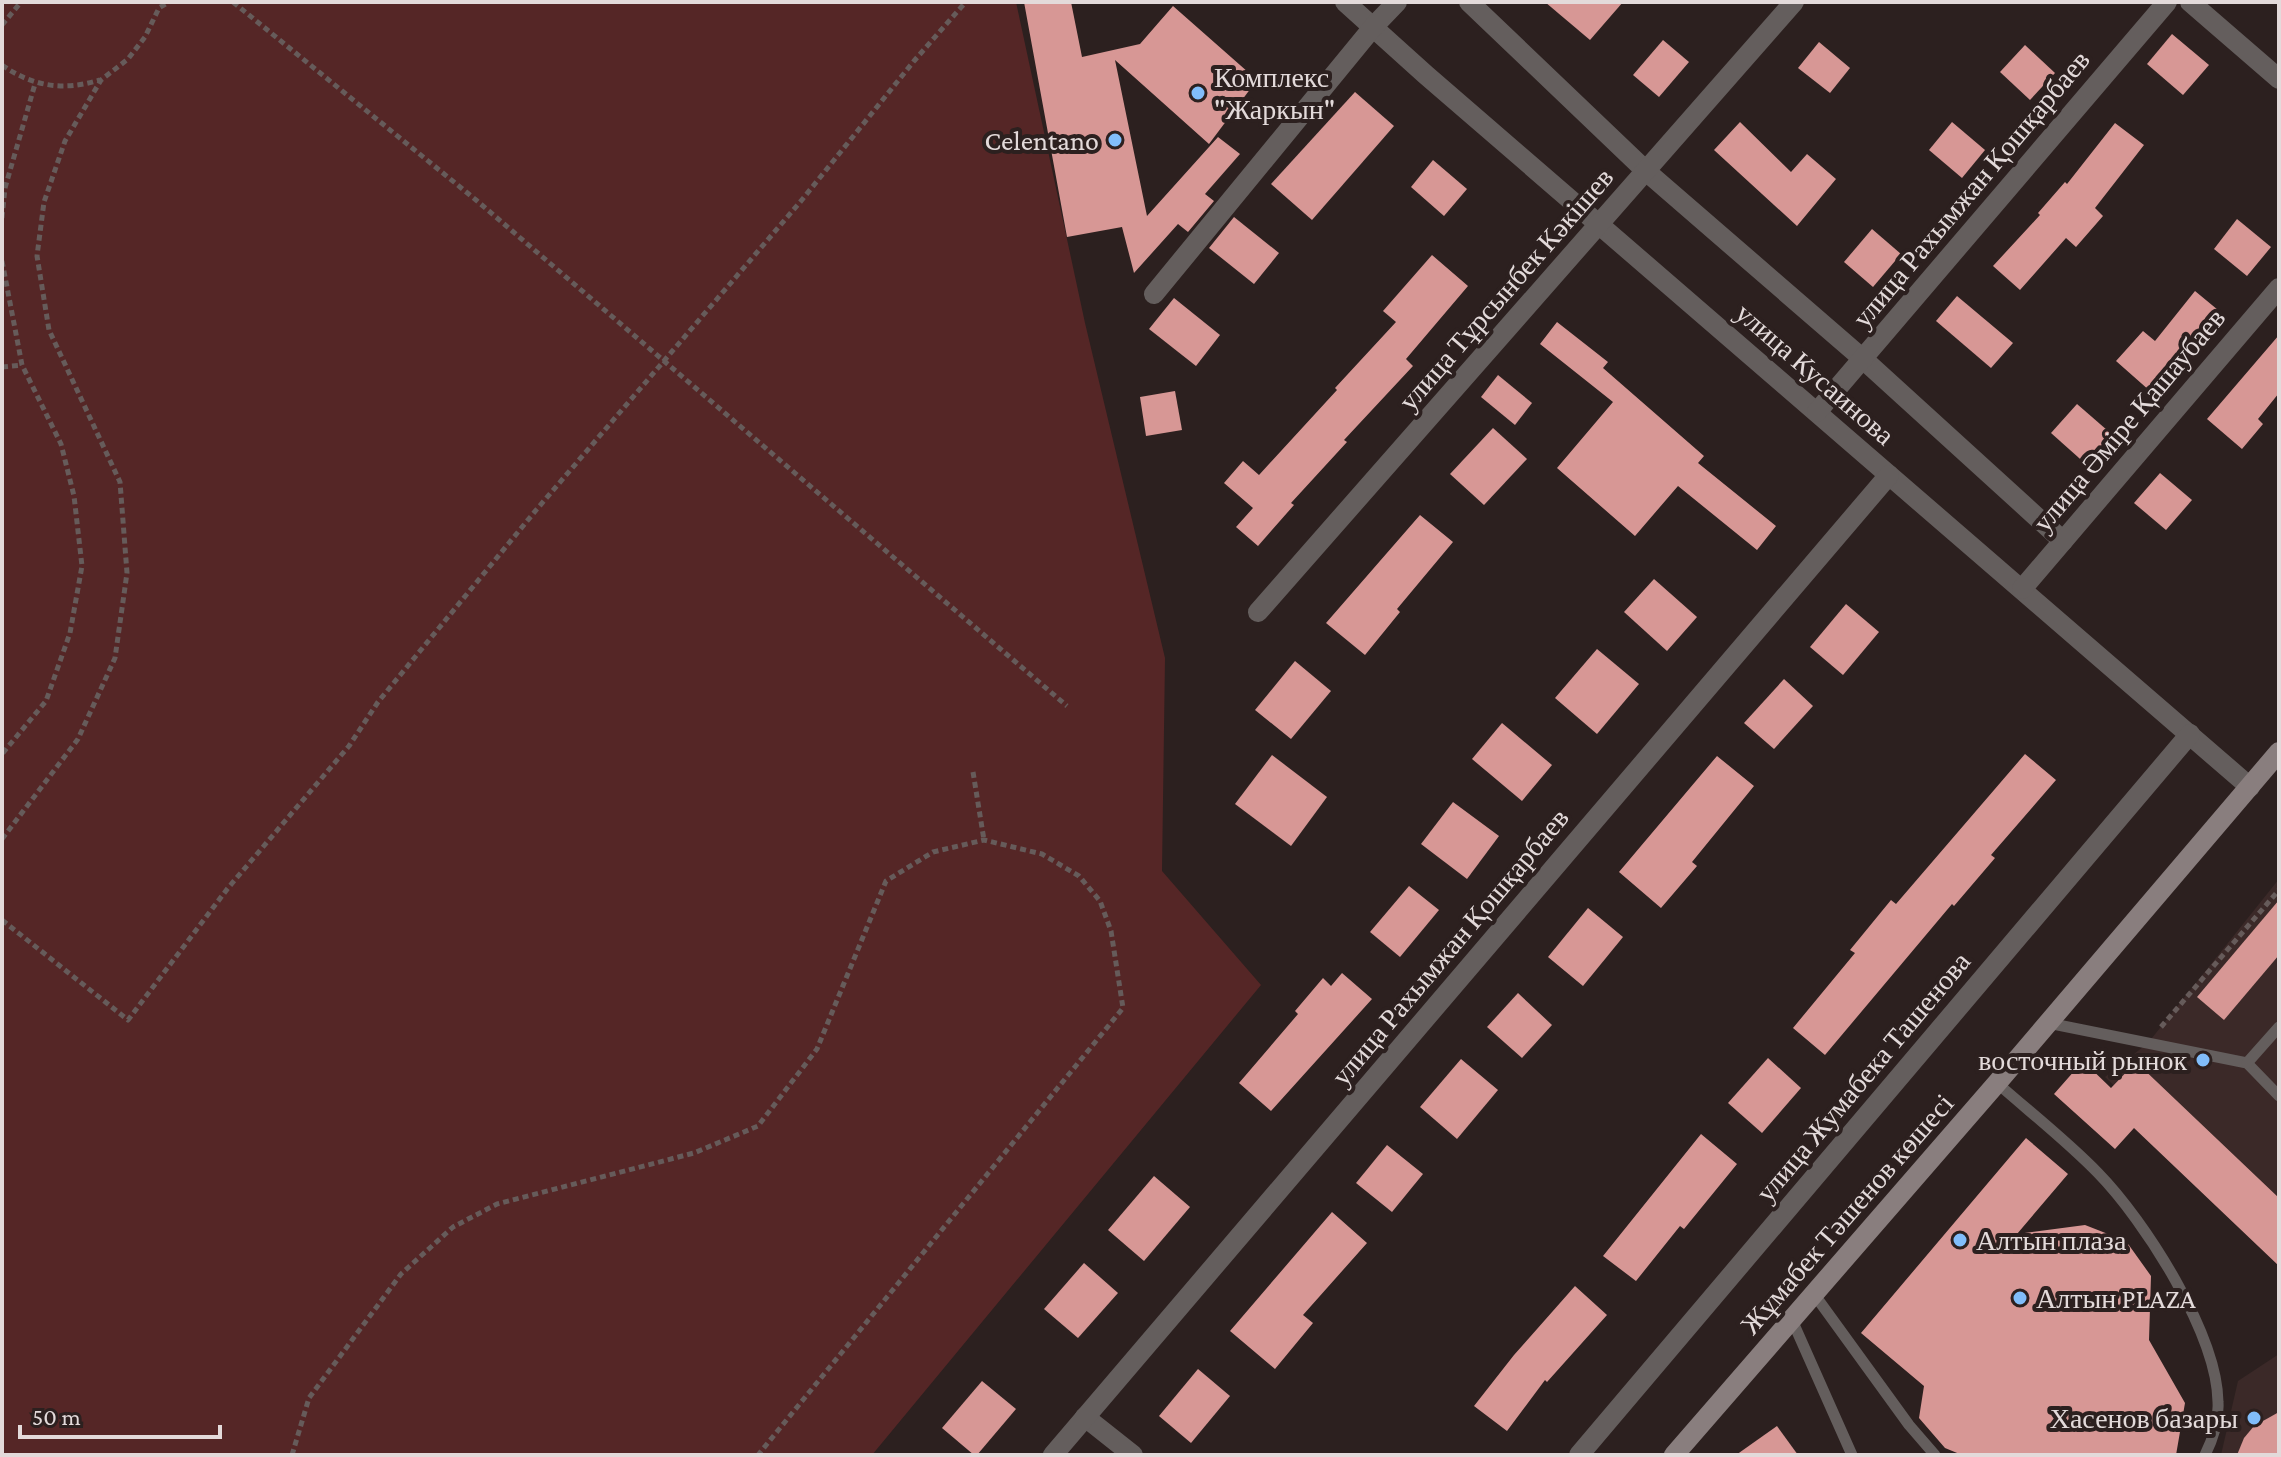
<svg xmlns="http://www.w3.org/2000/svg" width="2281" height="1457" font-family="'Crimson Pro',serif">
  <style>
    .built { fill: #3b2928 }
    .green { fill: #552626 }
    .building { fill: #d79795 }
    .lines { fill: none; stroke-linecap: round; stroke-linejoin: round }
    .path { stroke: #665b5a; stroke-width: 5; stroke-dasharray: 6 4; stroke-linecap: butt }
    .lane { stroke: #645e5d; stroke-width: 11 }
    .street { stroke: #645e5d; stroke-width: 20 }
    .secondary { stroke: #897e7e; stroke-width: 20 }
    .poi-dot { fill: #81bdfa; stroke: #2c201f; stroke-width: 3 }
    .labels { text-anchor: middle; dominant-baseline: central; stroke-width: 8; stroke-linejoin: round; paint-order: stroke }
    .poi-label { font-size: 28px; fill: #e3dada; stroke: #2c201f; text-anchor: start }
    .street-label { font-size: 28px; fill: #e3dada; stroke: #2c201f }
  </style>
  <rect width="100%" height="100%" fill="#2c201f"/>
  <!-- built -->
  <g class="built">
    <path d="M2279,879V1245L2105,1077L2148,1043Z"/>
    <path d="M2279,1354V1455H2221L2238,1381Z"/>
  </g>
  <!-- green -->
  <path class="green" d="M2,2H1016L1085,323L1165,658L1162,871L1261,985L872,1455H2Z"/>
  <!-- building -->
  <g class="building">
    <path d="M1024,2H1071L1082,57L1140,44L1173,6L1257,80L1209,144L1115,60L1147,216L1218,137L1240,154L1205,194L1214,201L1188,232L1178,224L1134,273L1122,227L1067,237Z"/>
    <path d="M1545,2H1623L1590,40Z"/>
    <path d="M2172,34L2209,65L2183,95L2147,64Z"/>
    <path d="M1663,40L1689,62L1659,97L1633,75Z"/>
    <path d="M1819,42L1850,68L1830,93L1798,68Z"/>
    <path d="M2025,45L2055,73L2030,100L2000,72Z"/>
    <path d="M1355,92L1394,126L1312,220L1271,184Z"/>
    <path d="M1740,122L1791,172L1807,154L1836,179L1797,226L1714,150Z"/>
    <path d="M1952,122L1985,150L1962,178L1929,150Z"/>
    <path d="M2115,123L2144,145L2095,208L2103,216L2076,247L2066,238L2020,290L1993,266L2040,215L2038,213L2065,182L2067,184Z"/>
    <path d="M1433,160L1467,189L1444,216L1411,187Z"/>
    <path d="M1234,217L1279,253L1254,284L1209,248Z"/>
    <path d="M2237,219L2271,247L2247,276L2214,249Z"/>
    <path d="M1872,229L1901,254L1873,287L1844,262Z"/>
    <path d="M1432,255L1468,286L1406,359L1413,366L1344,440L1347,442L1291,503L1294,505L1258,546L1236,527L1253,508L1224,483L1243,461L1259,475L1337,390L1335,388L1396,322L1383,311Z"/>
    <path d="M2195,291L2218,310L2150,391L2116,361L2143,331L2155,341Z"/>
    <path d="M1957,296L2013,343L1991,368L1936,321Z"/>
    <path d="M1174,298L1220,335L1196,366L1149,329Z"/>
    <path d="M1557,322L1608,362L1603,368L1704,456L1698,463L1776,526L1757,550L1678,486L1635,536L1557,468L1613,402L1540,344Z"/>
    <path d="M2279,335V393L2258,419L2263,424L2242,449L2207,419Z"/>
    <path d="M1498,375L1532,403L1515,425L1481,397Z"/>
    <path d="M1175,391L1182,430L1146,436L1140,397Z"/>
    <path d="M2077,404L2115,437L2088,466L2051,433Z"/>
    <path d="M1493,428L1527,459L1484,505L1450,474Z"/>
    <path d="M2160,473L2192,500L2166,530L2134,503Z"/>
    <path d="M1420,515L1453,542L1397,609L1400,612L1365,655L1326,623Z"/>
    <path d="M1654,579L1697,617L1667,651L1624,612Z"/>
    <path d="M1846,604L1879,632L1843,675L1810,647Z"/>
    <path d="M1597,649L1639,684L1597,734L1555,698Z"/>
    <path d="M1295,661L1331,691L1291,739L1255,710Z"/>
    <path d="M1784,679L1813,706L1774,749L1744,723Z"/>
    <path d="M1502,723L1552,765L1522,801L1472,759Z"/>
    <path d="M2025,754L2056,780L1991,855L1995,858L1954,906L1952,904L1825,1055L1793,1028L1855,953L1850,950L1891,900L1896,904Z"/>
    <path d="M1272,755L1327,797L1291,846L1235,804Z"/>
    <path d="M1717,756L1754,786L1692,862L1697,866L1661,908L1619,872Z"/>
    <path d="M1453,802L1499,836L1467,879L1421,844Z"/>
    <path d="M1409,886L1439,910L1400,957L1370,932Z"/>
    <path d="M2279,900V955L2224,1020L2197,997Z"/>
    <path d="M1588,908L1623,937L1583,986L1548,957Z"/>
    <path d="M1342,973L1372,999L1271,1111L1239,1083L1298,1014L1295,1011L1323,978L1331,986Z"/>
    <path d="M1518,993L1552,1025L1522,1058L1487,1027Z"/>
    <path d="M1768,1058L1801,1088L1762,1133L1728,1103Z"/>
    <path d="M1461,1059L1498,1090L1457,1139L1420,1107Z"/>
    <path d="M2083,1061L2111,1088L2136,1062L2279,1198V1266L2134,1128L2115,1149L2054,1094Z"/>
    <path d="M1701,1134L1737,1164L1684,1229L1680,1226L1636,1281L1603,1256Z"/>
    <path d="M2026,1138L2068,1174L2017,1234L2085,1225L2126,1241L2151,1276L2149,1340L2185,1403L2176,1455H1962L1945,1448L1919,1418L1924,1386L1861,1333Z"/>
    <path d="M1387,1145L1423,1174L1392,1212L1356,1183Z"/>
    <path d="M1154,1176L1190,1207L1144,1261L1108,1230Z"/>
    <path d="M1332,1212L1367,1243L1303,1315L1313,1323L1275,1369L1230,1331Z"/>
    <path d="M1084,1263L1118,1293L1078,1338L1044,1309Z"/>
    <path d="M1575,1286L1607,1315L1547,1382L1545,1380L1507,1431L1474,1406L1514,1355Z"/>
    <path d="M1198,1369L1230,1396L1191,1443L1159,1416Z"/>
    <path d="M982,1381L1016,1409L977,1455H974L942,1428Z"/>
    <path d="M2279,1412V1455H2237L2244,1438L2254,1426Z"/>
    <path d="M1777,1426L1798,1455H1736Z"/>
  </g>
  <g class="lines">
    <!-- path -->
    <g class="path">
      <path d="M233,2L476,200L1067,706"/>
      <path d="M2,25L21,2"/>
      <path d="M2,65C33,87 64,91 100,80"/>
      <path d="M2,218L5,188L35,84"/>
      <path d="M2,261L22,365L61,444L74,496L82,566L70,633L46,701L2,754"/>
      <path d="M2,367L22,365"/>
      <path d="M973,772L984,840"/>
      <path d="M2,839L78,739L115,658L127,573L120,482L49,330L37,256L44,202L65,141L101,80L128,59L145,37L159,8L169,2"/>
      <path d="M2,920L128,1020L228,888L349,746L378,702L537,509L801,201L914,61L964,4L962,2"/>
      <path d="M2161,1027L2279,890"/>
      <path d="M292,1455L309,1398L401,1274L453,1227L497,1204L694,1153L758,1126L817,1049L886,881L933,852L984,840L1042,854L1079,876L1100,901L1111,931L1123,1008L758,1455"/>
    </g>
    <!-- lane -->
    <g class="lane">
      <path d="M2048,1023L2247,1063L2279,1096"/>
      <path d="M2247,1063L2279,1027"/>
      <path d="M1997,1083C2031,1113 2067,1141 2098,1173C2145,1221 2217,1334 2218,1402C2219,1421 2213,1439 2205,1455"/>
      <path d="M1814,1294L1909,1425L1935,1455"/>
      <path d="M1792,1320L1852,1455"/>
    </g>
    <!-- street -->
    <g class="street">
      <path d="M1345,2L1426,75L2250,787"/>
      <path d="M1469,2L1647,172L1863,359L2063,541"/>
      <path d="M2190,2L2279,79"/>
      <path d="M1154,294L1374,26L1397,2"/>
      <path d="M1817,412L2167,2"/>
      <path d="M2022,589L2279,288"/>
      <path d="M1258,612L1794,2"/>
      <path d="M1085,1417L1133,1455"/>
      <path d="M1053,1455L1889,475"/>
      <path d="M1579,1455L2190,734"/>
    </g>
    <!-- secondary -->
    <path class="secondary" d="M1674,1455L1997,1083L2279,752"/>
  </g>
  <!-- markers -->
  <g class="poi-dot">
    <circle cx="1198" cy="93" r="8"/>
    <circle cx="1115" cy="140" r="8"/>
    <circle cx="2203" cy="1060" r="8"/>
    <circle cx="1960" cy="1240" r="8"/>
    <circle cx="2020" cy="1298" r="8"/>
    <circle cx="2254" cy="1418" r="8"/>
  </g>
  <g class="labels">
    <!-- poi labels -->
    <g class="poi-label">
      <text x="1214" y="77">Комплекс<tspan x="1214" dy="32">"Жаркын"</tspan></text>
      <text x="1099" y="140" text-anchor="end">Celentano</text>
      <text x="2187" y="1060" text-anchor="end">восточный рынок</text>
      <text x="1976" y="1240">Алтын плаза</text>
      <text x="2036" y="1298">Алтын PLAZA</text>
      <text x="2238" y="1418" text-anchor="end">Хасенов базары</text>
    </g>
    <!-- street labels -->
    <g class="street-label">
      <text transform="translate(1971 189) rotate(-50)">улица Рахымжан Қошқарбаев</text>
      <text transform="translate(1506 289) rotate(-49)">улица Тұрсынбек Кәкішев</text>
      <text transform="translate(1815 374) rotate(41)">улица Кусаинова</text>
      <text transform="translate(2129 420) rotate(-50)">улица Әміре Қашаубаев</text>
      <text transform="translate(1450 947) rotate(-50)">улица Рахымжан Қошқарбаев</text>
      <text transform="translate(1863 1077) rotate(-50)">улица Жумабека Ташенова</text>
      <text transform="translate(1847 1214) rotate(-49)">Жұмабек Тәшенов көшесі</text>
    </g>
  </g>
  <!-- border -->
  <rect width="2281" height="1457" fill="none" stroke="#e3dada" stroke-width="8"/>
  <!-- scale -->
  <path d="M20 1425v12h200v-12" fill="none" stroke="#e3dada" stroke-width="4"/>
  <text x="32" y="1425" font-size="24" fill="#e3dada" stroke="#2c201f" stroke-width="6" paint-order="stroke">50 m</text>
</svg>
